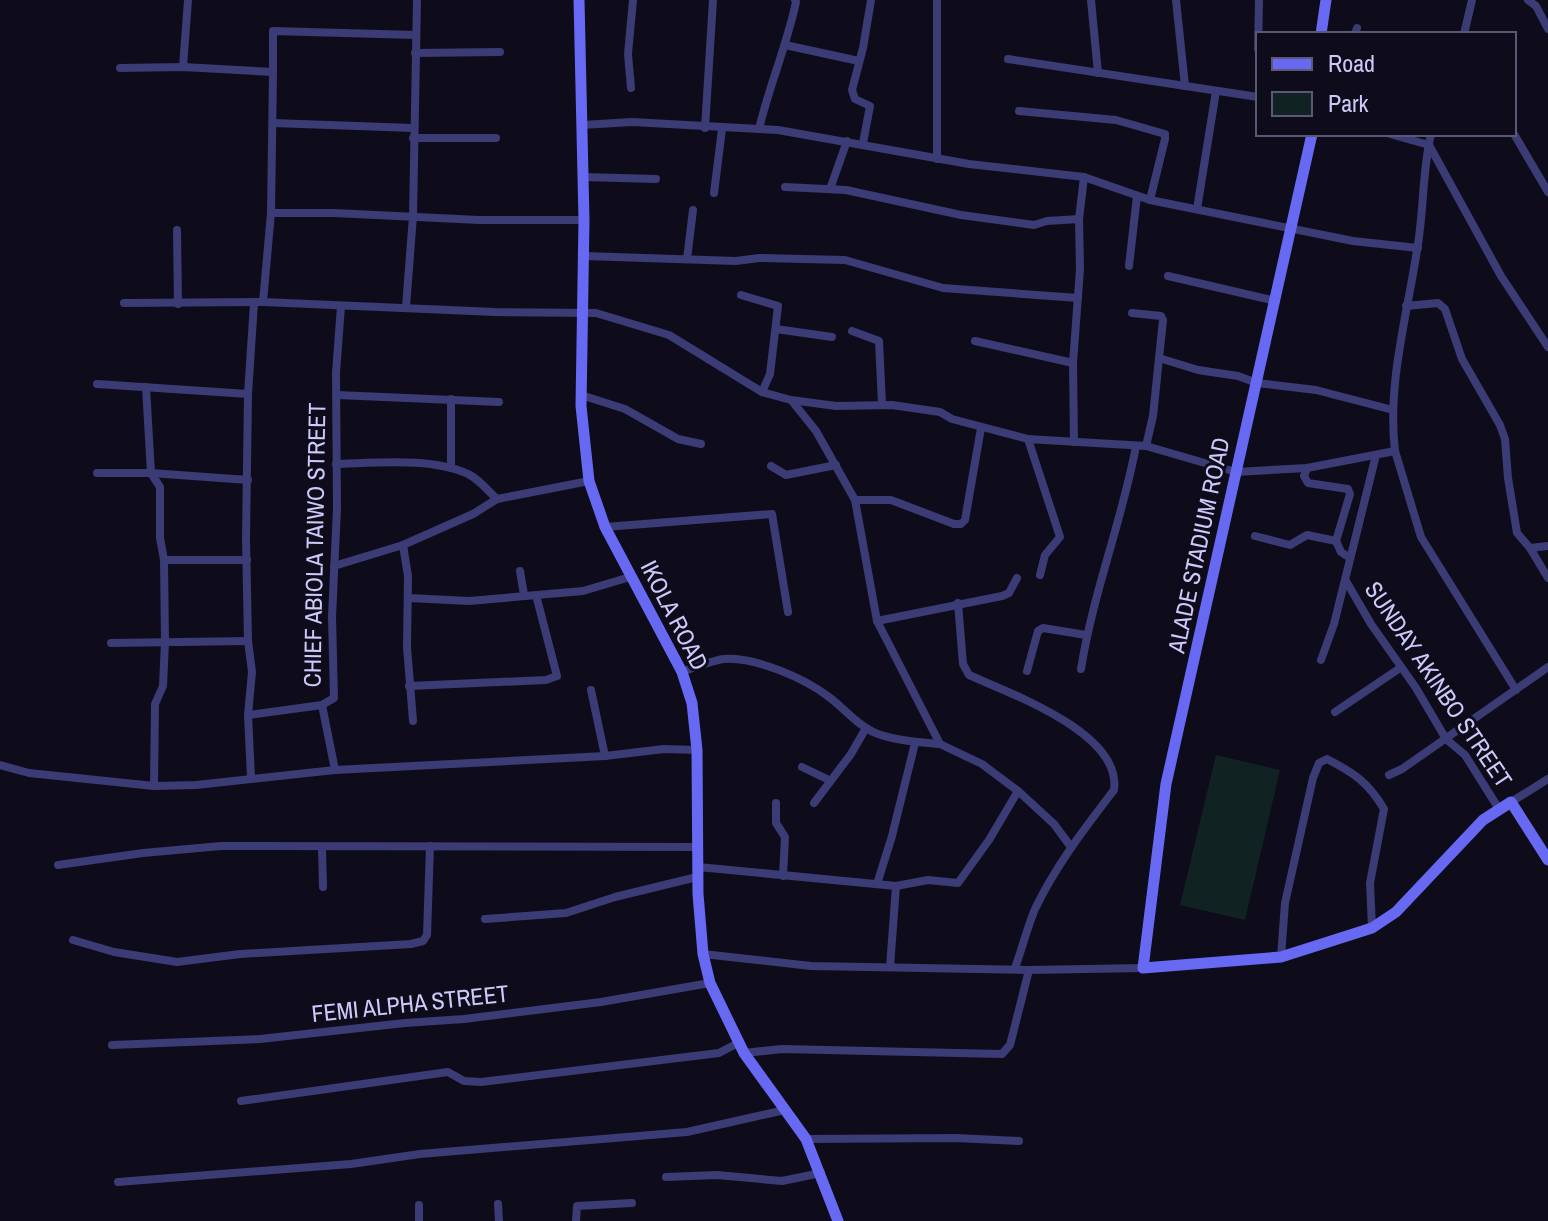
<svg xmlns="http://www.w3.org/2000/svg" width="1548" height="1221" font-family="'Archivo Narrow',sans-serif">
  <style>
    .green { fill: #102322 }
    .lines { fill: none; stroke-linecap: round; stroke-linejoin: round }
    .street { stroke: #3b3b75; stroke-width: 8 }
    .secondary { stroke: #6869f3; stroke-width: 11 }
    .labels { text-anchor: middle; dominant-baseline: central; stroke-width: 6; stroke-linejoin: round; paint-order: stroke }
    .street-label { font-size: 24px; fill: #cdc9fb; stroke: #0e0c1a }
  </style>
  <rect width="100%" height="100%" fill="#0e0c1a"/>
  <!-- green -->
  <path class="green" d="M1216,755L1280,770L1245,920L1180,905Z"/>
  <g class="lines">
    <!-- street -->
    <g class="street">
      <path d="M1091,0L1098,73"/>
      <path d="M1176,0L1185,86"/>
      <path d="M1528,0L1536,6L1548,29"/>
      <path d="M1355,34L1357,28"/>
      <path d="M1464,34L1472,0"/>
      <path d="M785,45L859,61"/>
      <path d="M1258,49L1259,0"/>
      <path d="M415,53L500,52"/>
      <path d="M1008,59L1258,97"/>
      <path d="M183,67L188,0"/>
      <path d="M120,68L183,67L273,72L271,213L263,302"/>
      <path d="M273,72V31L416,35"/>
      <path d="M631,88L628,54L633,0"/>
      <path d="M1019,111L1116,120L1165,134V139L1150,200"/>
      <path d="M273,123L413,128"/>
      <path d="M582,125L632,122L778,130L969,164L1084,177L1150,200L1353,241L1418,248"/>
      <path d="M705,128L713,0"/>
      <path d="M759,129C769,86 787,45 796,2L795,0"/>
      <path d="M1390,134L1429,145L1501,276L1548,347"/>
      <path d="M1514,134L1548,192"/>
      <path d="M413,138H496"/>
      <path d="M863,143L870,106L855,99L852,90L863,48L871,0"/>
      <path d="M937,159V0"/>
      <path d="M583,177L656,179"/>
      <path d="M785,187L846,190L961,215L1034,225L1047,221L1079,219"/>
      <path d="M830,189L847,141"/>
      <path d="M714,193L722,129"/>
      <path d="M1197,209L1216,91"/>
      <path d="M271,213H334L479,220H584"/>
      <path d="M177,230L178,304"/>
      <path d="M584,256L736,261L759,258L845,260L943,288L1078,298"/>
      <path d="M687,259L693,210"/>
      <path d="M1129,266L1137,196"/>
      <path d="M1168,276L1276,301"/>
      <path d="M741,295L778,306L770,374L762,392"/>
      <path d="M124,303L263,302L495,312L596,313L669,335L762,392L791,400L836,406L892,405L940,412L952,419L1028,439L1146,446L1236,472L1307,468L1395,451L1421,537L1516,690"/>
      <path d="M1406,306L1438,303L1445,309L1462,359L1500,425L1505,439L1508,478L1517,533L1530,548L1548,578"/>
      <path d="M406,307L413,216L417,0"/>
      <path d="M1132,313L1161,316L1163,320L1153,416L1146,446"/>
      <path d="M776,329L832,337"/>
      <path d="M852,331L879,341L882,404"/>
      <path d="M975,341L1073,363"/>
      <path d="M1159,358L1198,370L1238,376L1257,383L1316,390L1393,410"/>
      <path d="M97,384L248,394"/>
      <path d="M146,387L151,473L160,487V538L164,560L165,642L163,686L155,704L154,786"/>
      <path d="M337,395L499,402"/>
      <path d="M581,395L625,409L678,439L701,444"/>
      <path d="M451,399V468"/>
      <path d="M792,401L816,431L855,500H891L954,524H961L965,520L981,428"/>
      <path d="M1028,439L1060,537L1045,555L1040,575"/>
      <path d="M1074,442L1073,363L1080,269L1079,219L1084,177"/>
      <path d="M1395,451C1387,384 1407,316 1417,250C1424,212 1422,172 1431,134"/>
      <path d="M336,464C375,463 433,457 468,474C479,479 488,491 497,499"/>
      <path d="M771,466L786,475L836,465"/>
      <path d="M1307,468L1304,476L1308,483L1348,489L1350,494L1336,541"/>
      <path d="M97,473H151L248,480"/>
      <path d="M855,500L877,621L940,744L982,764L1018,791L1054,824L1071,847"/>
      <path d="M605,527L772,514L788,612"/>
      <path d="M1255,536L1290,545L1307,535L1336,541L1341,552L1350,558"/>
      <path d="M403,545L408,576L407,647L413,721"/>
      <path d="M1530,548L1548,546"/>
      <path d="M164,560H247"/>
      <path d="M334,566L403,545L473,514L497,499L589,481"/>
      <path d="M520,571L524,595"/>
      <path d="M1346,581L1371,624L1416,688L1446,739L1465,755L1499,809"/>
      <path d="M409,598L469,601L583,591L630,577"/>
      <path d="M958,603L963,664L969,675C1011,694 1122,733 1114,790C1085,828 1056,865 1035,909C1027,928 1022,949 1015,968"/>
      <path d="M877,621L1002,596L1009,593L1017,578"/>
      <path d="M111,643L248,641"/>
      <path d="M1321,660L1334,624L1376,455"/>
      <path d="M1081,669C1093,593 1122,521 1136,446"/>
      <path d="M1027,671L1038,631L1043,628L1086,635"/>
      <path d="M682,672C695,667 710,661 724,659C756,657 804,678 829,697C845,709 859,727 878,734C898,741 919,742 940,744"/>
      <path d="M409,686L546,680L557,676L536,595"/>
      <path d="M591,690L605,756"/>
      <path d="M322,705L335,770"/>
      <path d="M1335,712L1400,668"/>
      <path d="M248,715L322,705L334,698L332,617L337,508L336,373L341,306"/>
      <path d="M0,765L29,773L154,786L196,785L335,770L605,756L664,749L697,750"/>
      <path d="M802,767L829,780"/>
      <path d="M1389,775L1402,769L1548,667"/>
      <path d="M251,778L248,715L252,672L248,641L246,539L248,394L254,303"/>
      <path d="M1511,802L1548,779"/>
      <path d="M776,803V823L785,837L783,876"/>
      <path d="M814,803L851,754L866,728"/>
      <path d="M322,848L323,887"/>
      <path d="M58,865L143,853L221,846L697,847"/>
      <path d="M698,867L896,886L928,880L958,883L989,840L1018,791"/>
      <path d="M877,884L892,836L915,743"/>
      <path d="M485,919L566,913L615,897L697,877"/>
      <path d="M73,940L114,952L177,962L240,954L411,944L423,941L427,935L430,846"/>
      <path d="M703,954L811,966L1029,970L1143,968"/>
      <path d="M1281,957L1285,903L1313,778L1319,763L1327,759C1354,773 1368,782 1384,809L1370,883L1372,928"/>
      <path d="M890,967L896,886"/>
      <path d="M112,1045L260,1039L405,1023L464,1019L601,1002L710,983"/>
      <path d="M744,1053L782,1049L1002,1054L1010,1045L1029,970"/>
      <path d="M241,1101L448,1072L464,1081L481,1082L719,1053L738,1043"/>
      <path d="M806,1139L956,1138L1019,1141"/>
      <path d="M666,1177L717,1175L782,1181L821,1173"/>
      <path d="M118,1182L351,1164L420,1154L687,1132L785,1110"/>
      <path d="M498,1204L499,1221"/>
      <path d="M419,1221V1205"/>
      <path d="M576,1221L577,1206L632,1203"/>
    </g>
    <!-- secondary -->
    <g class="secondary">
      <path d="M579,0L584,220L581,406L589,481L605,527L682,672L692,703L697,750L698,894L703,954L710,983L744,1053L806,1139L838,1221"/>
      <path d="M1321,34L1326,0"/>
      <path d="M1312,134L1166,784L1143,968L1281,957L1372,928L1396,912L1483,820L1511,802L1548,860"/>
    </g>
  </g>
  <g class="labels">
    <!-- street labels -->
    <g class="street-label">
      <text transform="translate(314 545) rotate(-89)">CHIEF ABIOLA TAIWO STREET</text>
      <text transform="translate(1198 545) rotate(-78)">ALADE STADIUM ROAD</text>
      <text transform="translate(675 615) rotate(63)">IKOLA ROAD</text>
      <text transform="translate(1439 684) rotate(56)">SUNDAY AKINBO STREET</text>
      <text transform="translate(410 1003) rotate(-6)">FEMI ALPHA STREET</text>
    </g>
  </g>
  <!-- legend -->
  <rect x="1256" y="32" width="260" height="104" fill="#0e0c1a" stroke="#5a5874" stroke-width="2"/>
  <rect x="1272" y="58" width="40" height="12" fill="#6869f3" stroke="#5a5874" stroke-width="2"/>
  <text x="1328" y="72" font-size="24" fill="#cdc9fb">Road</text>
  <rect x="1272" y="92" width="40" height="24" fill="#102322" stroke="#5a5874" stroke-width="2"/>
  <text x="1328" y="112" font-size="24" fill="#cdc9fb">Park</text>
</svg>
